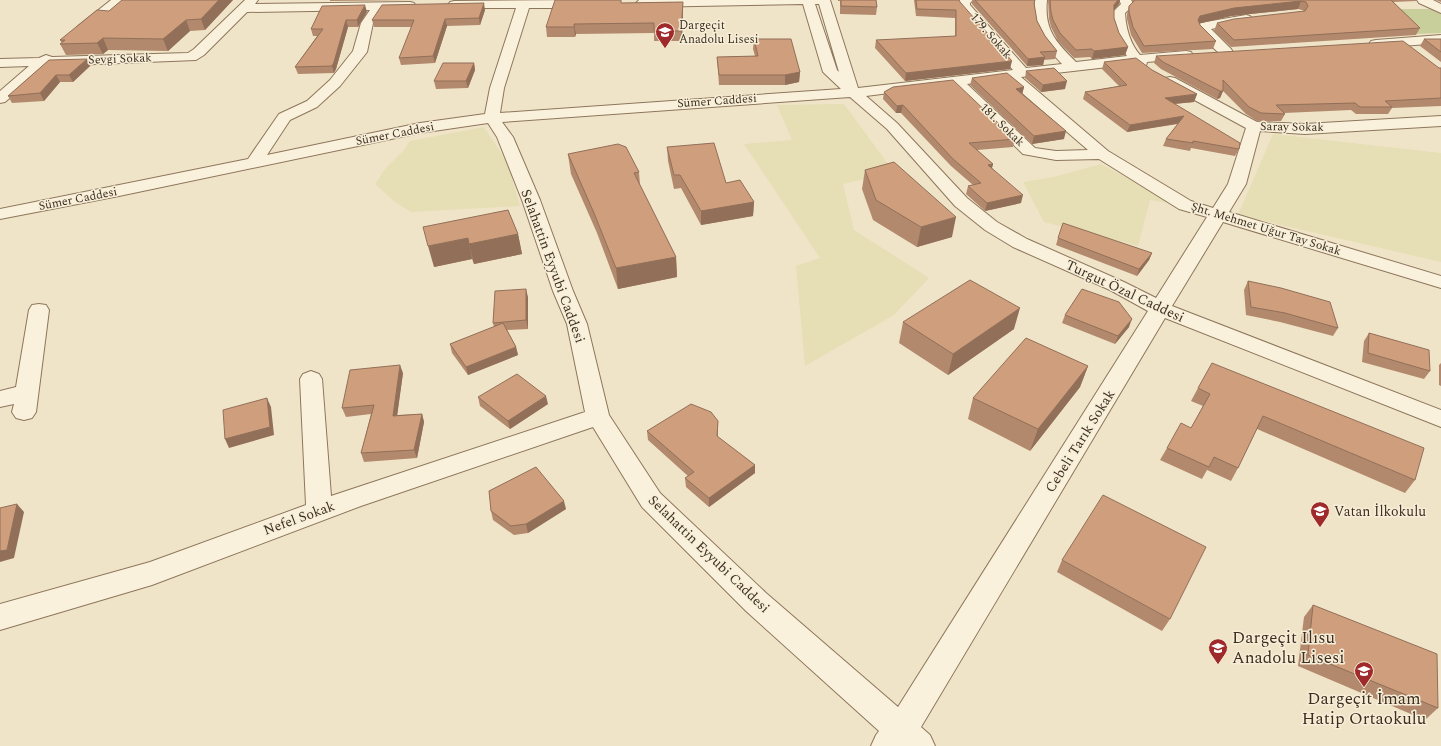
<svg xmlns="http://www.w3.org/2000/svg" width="1441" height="746" font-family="Spectral,serif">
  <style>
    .farmland { fill: #e6deb5 }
    .green { fill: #c9cf9b }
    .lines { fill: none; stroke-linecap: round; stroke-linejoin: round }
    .minor-casing { stroke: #8d765c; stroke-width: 2 }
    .minor { fill: #faf1dc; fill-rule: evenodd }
    .wall { fill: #b2896c }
    .shaded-wall { fill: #916f58 }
    .building { fill: #cf9f7d; stroke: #916f58 }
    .labels { text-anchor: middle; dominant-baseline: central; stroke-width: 3; stroke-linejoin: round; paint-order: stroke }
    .far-poi-label { font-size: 12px; fill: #3d2e20; stroke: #f7eed8; text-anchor: start }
    .far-street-label { font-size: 12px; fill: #3d2e20; stroke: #f7eed8 }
    .street-label { font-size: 14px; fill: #3d2e20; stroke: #f7eed8 }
    .poi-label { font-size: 14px; fill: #3d2e20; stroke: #f7eed8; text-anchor: start }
    .near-poi-label { font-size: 17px; fill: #3d2e20; stroke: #f7eed8; text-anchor: start }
  </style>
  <rect width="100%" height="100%" fill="#f0e4c8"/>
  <!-- farmland -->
  <g class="farmland">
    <path d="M844,104L894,172L843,184L854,230L929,278L894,315L805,366L796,266L820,258L744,144L792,140L777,105Z"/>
    <path d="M484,127L507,162L520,206L411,212L395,202L375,184L385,169L404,150L410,141Z"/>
    <path d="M1273,134L1441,153V262L1238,215Z"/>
    <path d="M1101,164L1175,204L1150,200L1138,246L1044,222L1023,182L1054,177Z"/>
  </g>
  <!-- green -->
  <path class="green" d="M1392,9H1431L1441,14V33L1390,35Z"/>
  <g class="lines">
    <defs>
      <g id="minor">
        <path d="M111,0H125L87,33H77L76,30L77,27Z"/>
        <path d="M245,0H258L255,4L410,2L414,3L416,6L414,9L410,10H382L373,23L367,52L340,86L317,107L290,120L267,155L420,123L485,114L490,88L516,8H450L448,5L450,2L454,1L584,0L588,1L590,4L588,7L584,8H529L504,88L500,113L841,89L823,72L803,4L642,7L638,6L636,3L639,0H830L858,88L1013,70L960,9L957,2L958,0H973L970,3V5L1026,68L1062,64C1043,44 1031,29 1035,0H1047C1044,30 1056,42 1076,62L1127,56C1117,43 1113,29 1113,12L1121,4L1119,0H1131L1134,5L1125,13C1126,29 1130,43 1140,55L1186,51L1191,52L1193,55L1191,58L1147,62L1146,66L1141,67L1134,64L1021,77L1108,151L1191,201L1213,208L1228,184L1246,128L1165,84L1163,81L1165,78L1170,77L1175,78L1257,122L1305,124L1441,116V126L1305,134L1260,131L1246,184L1229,212L1441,276V288L1223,222L1172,306L1441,410V427L1165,318L921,727L930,735L935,746H871L876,735L879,731L746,611L642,507L593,427L361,506L152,585L0,630V604L150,562L306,505L300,379L303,374L311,371L319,374L322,379L331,496L585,412L567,324L553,291L522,200L497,137L488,123L420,133L119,196L0,219V209L248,159L279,114L307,101L330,80L353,51L361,23L370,10L247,12L204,55L196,60L47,66L5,102L0,103V91L29,66L0,67V59L39,58L46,55L52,57L188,53L194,49ZM815,4H819L839,72L837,70ZM1006,79L1088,150L1056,151L1035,148L967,84ZM952,85L1023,154L1056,160L1099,159L1179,209L1207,217L1156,298L1124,282L1027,239L997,222L967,198L897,123L866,96ZM850,97L887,129L955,206L985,230L1013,247L1110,290L1148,311L898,707L766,593L660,493L609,415L587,324L573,291L540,200L513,137L502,122Z"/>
        <path d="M1417,0H1433L1441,4V13L1419,3Z"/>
        <path d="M1246,15L1250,16L1252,19L1250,22L1211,29L1231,49L1233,52L1231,55H1221L1206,41L1197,28L1200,23Z"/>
        <path d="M1441,35V43L1376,48L1371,47L1369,44L1371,41L1376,40Z"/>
        <path d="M39,304L46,305L49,310L36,412L32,418L24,420L16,418L12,412L14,404L0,407V391L16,387L29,310L32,305Z"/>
      </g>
    </defs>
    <!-- minor casing -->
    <use href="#minor" class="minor-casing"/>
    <!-- minor -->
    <use href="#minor" class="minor"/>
  </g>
  <!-- wall -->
  <g class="wall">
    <path d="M122,0H233L205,30L190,31L168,51L108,50L103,54L66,55L60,44L62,43L60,40L109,11Z"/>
    <path d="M330,0H420L330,1Z"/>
    <path d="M838,0H876L877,7L876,15L840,14V1H838Z"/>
    <path d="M914,0H959L960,2L1010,69L905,81L875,48L876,40L955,37V18L916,16Z"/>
    <path d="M972,0H1035L1034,3L1037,21L1045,36L1057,51L1055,59L1044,60L1043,65L1027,66L972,4Z"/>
    <path d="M1048,0H1120L1119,4L1114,10V18L1119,33L1128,47L1125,55L1092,59L1090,57L1074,58L1058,41L1051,27L1049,19Z"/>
    <path d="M1132,0H1417L1416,1L1393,2L1420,28L1416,35L1231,47L1214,31L1217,23L1304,11L1302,10L1298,9L1231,16L1199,23L1200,25L1216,41L1213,49L1142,53L1131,35L1127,19V14L1129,6L1133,2Z"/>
    <path d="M1436,0H1441V2Z"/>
    <path d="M683,2V12L682,41H654V33L576,34L575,37H547L546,27L621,3Z"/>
    <path d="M485,10L480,25L447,26L435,63L401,65L399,58L412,27H374L372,20Z"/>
    <path d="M367,12L358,27H348L336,69L334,73L298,74L295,67L317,36H313L311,29Z"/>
    <path d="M754,39L800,72L799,82L785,85H719L717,57L755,56L753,49Z"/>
    <path d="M1424,39H1441V62L1420,46Z"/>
    <path d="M1156,56L1439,68H1441V106L1392,108L1388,114H1356L1351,110L1284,113L1285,114L1281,121H1257L1246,114L1223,91L1220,98L1217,99L1161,69L1154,63Z"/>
    <path d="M49,60L90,66L73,82H60L44,101L12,103L8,96Z"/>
    <path d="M1104,62L1152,70L1197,94L1194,102L1174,104L1239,149L1235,156L1191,148L1190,151L1163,146L1166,139L1178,124L1127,132L1083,99L1085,92L1119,86L1102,69Z"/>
    <path d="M474,63L475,70L468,88L436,89L434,81Z"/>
    <path d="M1026,71L1065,89L1041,92L1025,78Z"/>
    <path d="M972,78L1024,87L1022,94L1064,139L1032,144L970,85Z"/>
    <path d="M884,92L1015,139L1013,147L977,150L993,164L992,168L1021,203L985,211L966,194L968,186L973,185L951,166L901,113H896L883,99Z"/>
    <path d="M667,147L726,183L754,202L753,216L701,225L681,188L674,189L668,161Z"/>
    <path d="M568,155L639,172L640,185L676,257L677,277L618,289L597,233L571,174Z"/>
    <path d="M865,170L952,237L917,247L873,220L862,189Z"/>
    <path d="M508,210L518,234L522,254L474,264L472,259L434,267Z"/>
    <path d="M1058,238L1152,253L1149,260L1137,276L1056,245Z"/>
    <path d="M1248,281L1338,328L1333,336L1280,322L1246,315L1244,290Z"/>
    <path d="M528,297V329L507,330L516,347L518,355L468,375L452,353L450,344L494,327L493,323Z"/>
    <path d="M1065,315L1129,327L1115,344L1062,323Z"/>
    <path d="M903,322L1014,329L948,375L899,343Z"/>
    <path d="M1369,333L1430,371L1424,379L1362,362L1364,341Z"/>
    <path d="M1441,363V386L1439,385V365Z"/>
    <path d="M1088,366L1080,387L1030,451L968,419L973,398Z"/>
    <path d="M403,373L397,415L422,414L424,422L417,458L364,462L361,453L371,414L346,417L342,408Z"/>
    <path d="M1198,388L1415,480L1405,493L1257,429L1238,468L1231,481L1207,470L1202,479L1160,460L1167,448L1191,428L1203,406L1191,401Z"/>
    <path d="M478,397L548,404L510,429L480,406Z"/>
    <path d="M718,421V437L755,465V473L709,507L686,487L685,478L688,476L648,440L647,431Z"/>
    <path d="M566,509L528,533L514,535L493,520L491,511Z"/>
    <path d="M1062,560L1170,619L1162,631L1057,572Z"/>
    <path d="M1313,605L1438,708L1425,720L1298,666L1304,617Z"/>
  </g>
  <!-- shaded-wall -->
  <g class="shaded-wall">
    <path d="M219,0H233L205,30L201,19Z"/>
    <path d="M1118,0H1120L1119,4L1112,12L1114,5Z"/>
    <path d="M1301,1L1298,9L1231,16L1198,24V20L1200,16L1234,8Z"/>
    <path d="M683,2V12L682,41L681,31Z"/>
    <path d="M484,3L485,10L480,25L479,18Z"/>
    <path d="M365,5L367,12L358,27L357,20Z"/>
    <path d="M445,19L447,26L435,63L433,56Z"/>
    <path d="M186,20L190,31L168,51L163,39Z"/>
    <path d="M346,20L348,27L336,69L334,73L332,66Z"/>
    <path d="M574,24L576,34L575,37L574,27Z"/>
    <path d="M103,38L108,50L103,54L97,43Z"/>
    <path d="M1128,47L1125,55L1092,59L1094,51Z"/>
    <path d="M1045,57L1043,65L1027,66L1028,59Z"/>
    <path d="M87,59L90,66L73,82L69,75Z"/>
    <path d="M1012,61L1010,69L905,81L906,73Z"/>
    <path d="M474,63L475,70L468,88L466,81Z"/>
    <path d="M800,72L799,82L785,85V75Z"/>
    <path d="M56,75L60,82L44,101L40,93Z"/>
    <path d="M1067,81L1065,89L1041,92L1043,85Z"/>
    <path d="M1024,87L1022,95L1016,89Z"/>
    <path d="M1220,91H1223L1220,98L1217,99Z"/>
    <path d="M1197,94L1194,102L1162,105L1165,98Z"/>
    <path d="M903,105L901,113H896L897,106Z"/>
    <path d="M1184,116L1181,123L1127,132L1130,125Z"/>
    <path d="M1066,131L1064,139L1032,144L1034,136Z"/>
    <path d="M993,164L991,171L988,165Z"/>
    <path d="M1023,195L1021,203L985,211L987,203Z"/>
    <path d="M754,202L753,216L701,225V211Z"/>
    <path d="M956,217L952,237L917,247L921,227Z"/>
    <path d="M518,234L522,254L474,264L469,244Z"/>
    <path d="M468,238L472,259L434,267L428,246Z"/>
    <path d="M1152,253L1149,260L1137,276L1139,269Z"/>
    <path d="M676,257L677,277L618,289L616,268Z"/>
    <path d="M526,289L528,297V329L526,320Z"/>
    <path d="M1020,308L1014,329L948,375L953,354Z"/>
    <path d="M1132,319L1129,327L1115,344L1118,336Z"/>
    <path d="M516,347L518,355L468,375L466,367Z"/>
    <path d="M400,365L403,373L396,424L393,416Z"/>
    <path d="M1088,366L1080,387L1030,451L1038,429Z"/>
    <path d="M546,396L548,404L510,429L508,421Z"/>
    <path d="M267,398L271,407L274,435L229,448L225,439Z"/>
    <path d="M422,414L424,422L417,458L414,450Z"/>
    <path d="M755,465V473L709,507V498Z"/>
    <path d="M564,501L566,509L528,533L526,524Z"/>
    <path d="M17,504L24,512L14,558L0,562V551Z"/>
  </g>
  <!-- building -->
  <g class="building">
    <path d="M122,0H219L201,19L186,20L163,39L103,38L97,43L60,44L65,40H60L97,10L109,11Z"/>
    <path d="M555,0H621V3L683,2L681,31H654V23L574,24V27H546Z"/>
    <path d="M841,0H876L877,7L841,6Z"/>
    <path d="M916,0H959L960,2L1012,61L906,73L876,40L956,36V10L917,9Z"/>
    <path d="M975,0H1035L1034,3L1037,21L1045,36L1057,51L1040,52L1045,57L1028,59Z"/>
    <path d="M1050,0H1118L1114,5V18L1119,33L1128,47L1094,51L1092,49L1076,50L1060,33L1053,20L1051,12Z"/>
    <path d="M1135,0H1391L1420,28L1234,40L1217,23L1234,19L1305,11L1308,6L1306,2L1301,1L1234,8L1200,16L1198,20L1200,25L1216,41L1144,46L1133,27L1129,12V6Z"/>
    <path d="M484,3L479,18L445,19L433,56L399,58L414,20H372L382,5Z"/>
    <path d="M365,5L357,20H346L334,62L332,66L295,67L323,29H311L322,6Z"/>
    <path d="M754,39H791L800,72L785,75H719L717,57L758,56Z"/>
    <path d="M1424,39H1441V52Z"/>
    <path d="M1403,41L1439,68H1441V98L1385,101L1392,107H1360L1355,103L1276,105L1285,114L1261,113L1249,107L1223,80V91H1220L1163,62L1156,56Z"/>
    <path d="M1136,58L1152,70L1197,94L1165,98L1240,143L1239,149L1193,141V143L1166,139L1184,116L1130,125L1085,92L1127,85L1104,62Z"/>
    <path d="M87,59L69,75H56L40,93L8,96L49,60Z"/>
    <path d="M443,63H474L466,81H434Z"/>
    <path d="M1054,68L1067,81L1043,85L1026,71Z"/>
    <path d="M1007,73L1024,87L1016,89L1066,131L1034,136L972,78Z"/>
    <path d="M953,80L1015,139L969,143L993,164L988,165L1023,195L987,203L968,186L981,183L953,159L903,105L897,106L884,92L893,87Z"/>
    <path d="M714,143L726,183L740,180L754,202L701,211L680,175H674L667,147Z"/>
    <path d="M618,144L626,147L639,172L634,173L676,257L616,268L594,213L568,154Z"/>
    <path d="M894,162L956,217L921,227L876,200L865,170Z"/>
    <path d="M508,210L518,234L469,244L468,238L428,246L423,227Z"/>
    <path d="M1063,223L1152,253L1139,269L1058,238Z"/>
    <path d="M970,280L1020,308L953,354L903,322Z"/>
    <path d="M1248,281L1281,288L1330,302L1338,328L1285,313L1251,307Z"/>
    <path d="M526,289V320L493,323L495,291Z"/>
    <path d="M1082,289L1119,302L1132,319L1118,336L1065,315Z"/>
    <path d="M503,323L516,347L466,367L450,344Z"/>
    <path d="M1369,333L1429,350L1430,371L1368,353Z"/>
    <path d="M1026,338L1088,366L1038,429L973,398Z"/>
    <path d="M1212,363L1424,448L1415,480L1263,416L1238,468L1214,457L1209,467L1167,448L1181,423L1191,428L1210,394L1198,388Z"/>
    <path d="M400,365L393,416L422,414L414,450L361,453L374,405L342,408L350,370Z"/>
    <path d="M517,374L546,396L508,421L478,397Z"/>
    <path d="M267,398L270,427L225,439L223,410Z"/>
    <path d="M691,404L711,412L718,421L717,436L755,465L709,498L685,478L694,472L647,431Z"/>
    <path d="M536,467L564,501L526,524L511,526L491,511L489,491Z"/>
    <path d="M1103,495L1206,547L1170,619L1062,560Z"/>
    <path d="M17,504L7,550L0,551V508Z"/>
    <path d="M1313,605L1437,654L1438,708L1308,655Z"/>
  </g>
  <!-- icons -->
  <defs>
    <symbol id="school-pin" viewBox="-11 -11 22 30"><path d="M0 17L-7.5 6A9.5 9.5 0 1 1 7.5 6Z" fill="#9e2a2b" stroke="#f7eed8"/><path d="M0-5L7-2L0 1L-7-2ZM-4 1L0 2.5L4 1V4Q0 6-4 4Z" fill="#fff"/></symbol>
  </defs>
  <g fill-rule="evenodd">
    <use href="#school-pin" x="654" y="21" width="22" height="30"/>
    <use href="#school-pin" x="1309" y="500" width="22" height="30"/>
    <use href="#school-pin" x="1207" y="637" width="22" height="30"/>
    <use href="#school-pin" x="1353" y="660" width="22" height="30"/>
  </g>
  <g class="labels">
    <!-- far-poi labels -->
    <g class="far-poi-label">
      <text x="679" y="25">Dargeçit<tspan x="679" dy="14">Anadolu Lisesi</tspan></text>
    </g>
    <!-- far-street labels -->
    <g class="far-street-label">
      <text transform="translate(991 36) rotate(49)">179. Sokak</text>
      <text transform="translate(120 59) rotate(-2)">Sevgi Sokak</text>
      <text transform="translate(717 101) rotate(-4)">Sümer Caddesi</text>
      <text transform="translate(1002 125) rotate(44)">181. Sokak</text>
      <text transform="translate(1292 127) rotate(1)">Saray Sokak</text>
      <text transform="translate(395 134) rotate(-11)">Sümer Caddesi</text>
      <text transform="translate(78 199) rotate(-11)">Sümer Caddesi</text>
      <text transform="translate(1266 229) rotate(17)">Şht. Mehmet Uğur Tay Sokak</text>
    </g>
    <!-- street labels -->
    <g class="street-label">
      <text transform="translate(553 266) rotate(70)">Selahattin Eyyubi Caddesi</text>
      <text transform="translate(1125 291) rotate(25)">Turgut Özal Caddesi</text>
      <text transform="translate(1080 441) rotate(-58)">Cebeli Tarık Sokak</text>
      <text transform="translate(299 518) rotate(-20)">Nefel Sokak</text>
      <text transform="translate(709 554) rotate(44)">Selahattin Eyyubi Caddesi</text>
    </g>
    <!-- poi labels -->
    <g class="poi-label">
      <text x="1334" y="511">Vatan İlkokulu</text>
    </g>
    <!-- near-poi labels -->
    <g class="near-poi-label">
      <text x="1232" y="638">Dargeçit Ilısu<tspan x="1232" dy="20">Anadolu Lisesi</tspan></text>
      <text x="1364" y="699" text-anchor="middle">Dargeçit İmam<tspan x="1364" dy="20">Hatip Ortaokulu</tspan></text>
    </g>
  </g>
</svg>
